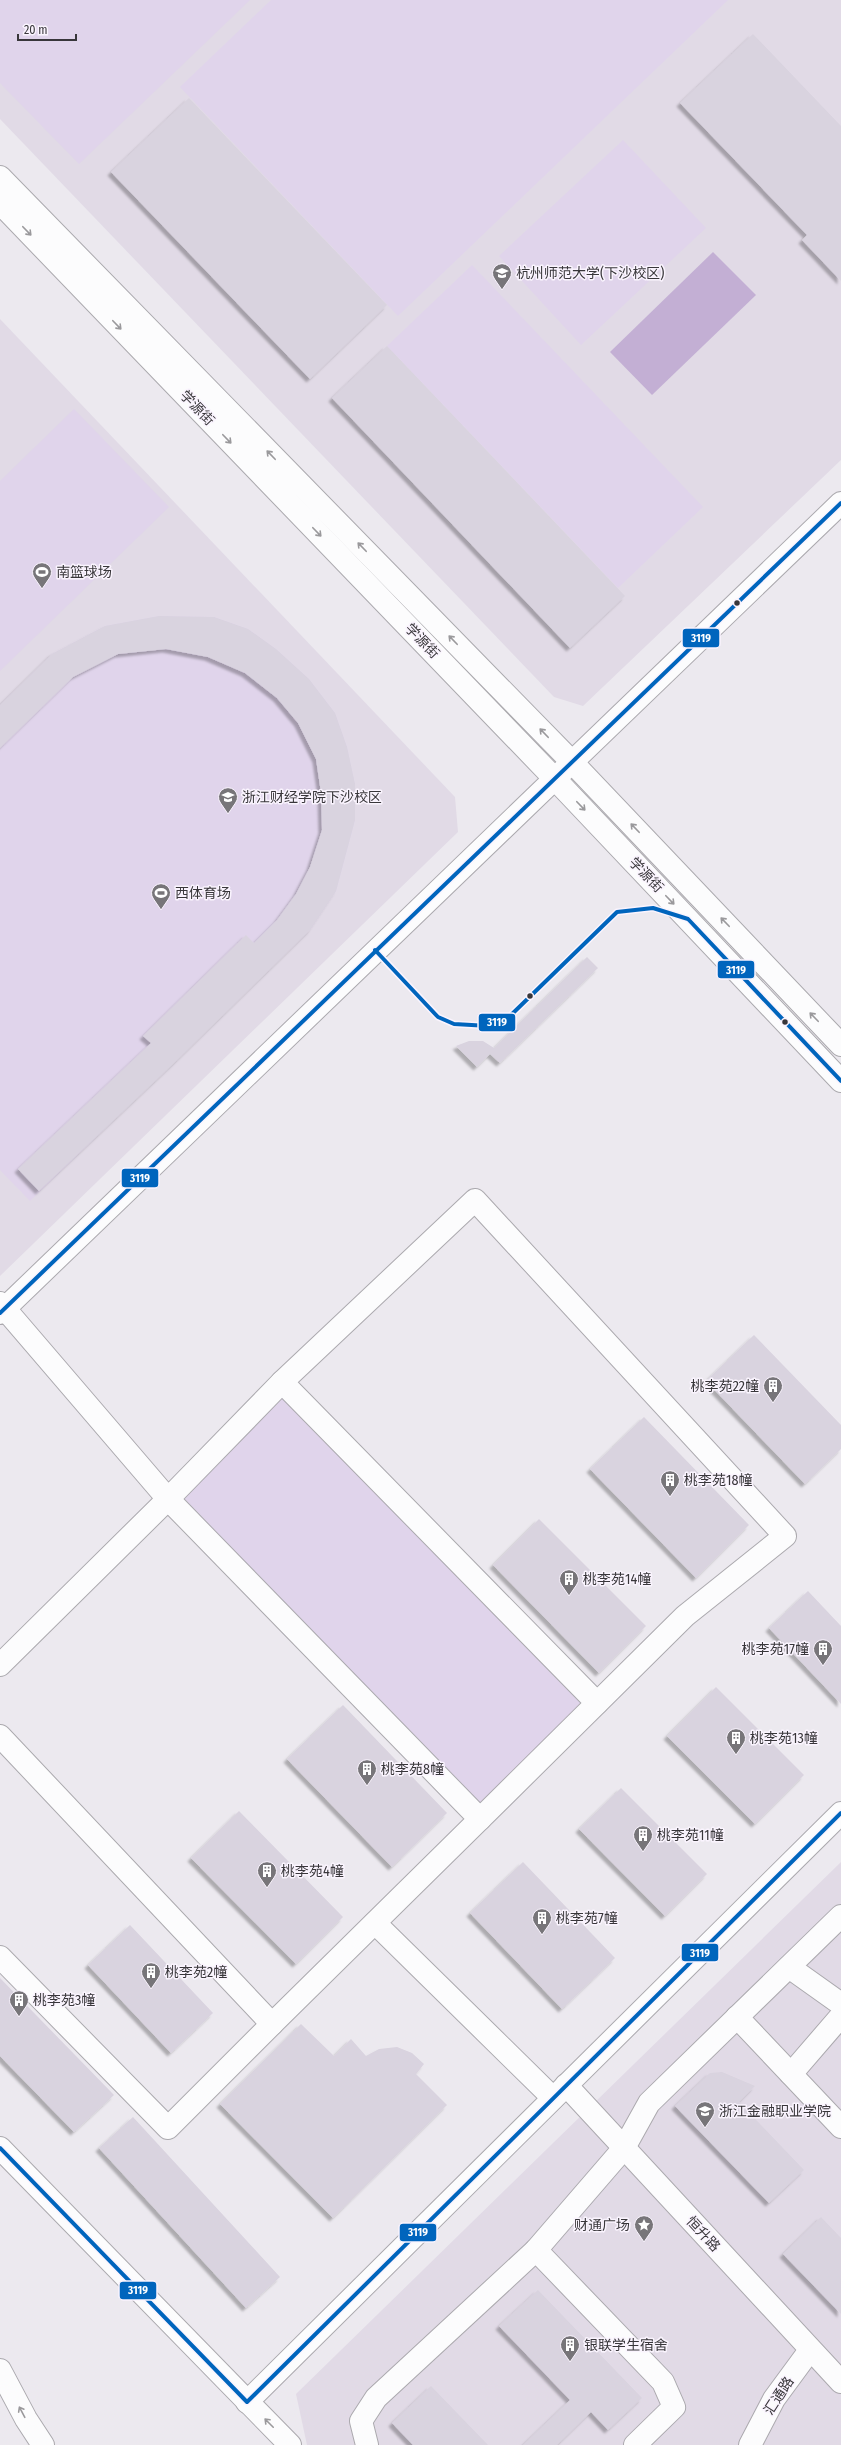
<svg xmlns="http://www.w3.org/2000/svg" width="841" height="2445" font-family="'Fira Sans Condensed','Noto Sans SC',sans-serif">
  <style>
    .built { fill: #e1dae6 }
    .green { fill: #e0d4eb }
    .water { fill: #c3afd4 }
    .building { fill: #d9d3df; filter: url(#shadow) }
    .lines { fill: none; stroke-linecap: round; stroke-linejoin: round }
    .minor-casing { stroke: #aba9ae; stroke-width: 24 }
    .major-casing { stroke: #aba9ae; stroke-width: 24 }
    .highway-casing { stroke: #aba9ae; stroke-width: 24 }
    .minor { stroke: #fcfcfd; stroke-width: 22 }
    .major { stroke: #fcfcfd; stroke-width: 22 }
    .highway { stroke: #fcfcfd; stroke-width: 22 }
    .bus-1-casing { stroke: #faf4fe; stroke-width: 7 }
    .bus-1 { stroke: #0065bd; stroke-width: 4 }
    .oneway { stroke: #9a999c }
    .bus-dot { fill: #38363a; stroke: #faf4fe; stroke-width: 1.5 }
    .labels { text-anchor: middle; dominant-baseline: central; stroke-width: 3; stroke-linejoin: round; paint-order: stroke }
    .poi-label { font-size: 14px; fill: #38363a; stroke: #faf4fe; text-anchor: start }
    .street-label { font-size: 14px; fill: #38363a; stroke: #faf4fe }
    .line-badge { stroke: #faf4fe; stroke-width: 1.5 }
    .badge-label { font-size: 11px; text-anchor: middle; font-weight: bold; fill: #fff }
  </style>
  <defs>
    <filter id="shadow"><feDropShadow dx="-3.5" dy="3.5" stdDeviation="1" flood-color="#0004"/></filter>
  </defs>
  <rect width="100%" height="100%" fill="#ece9ef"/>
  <!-- built -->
  <g class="built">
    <path d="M0,0H841V460L583,706L554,697L0,119Z"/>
    <path d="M0,319L455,797L458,832L0,1276Z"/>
    <path d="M841,1862V2445H307L296,2394Z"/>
  </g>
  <!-- green -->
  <g class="green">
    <path d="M0,0H250L79,164L0,83Z"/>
    <path d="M271,0H728L398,316L180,87Z"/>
    <path d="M623,140L706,228L581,345L499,256Z"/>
    <path d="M472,265L703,507L618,588L387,346Z"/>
    <path d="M74,409L169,507L0,671V481Z"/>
    <path d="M159,616L214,617L248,629L276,649L309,679L335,713L347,747L355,785V820L336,891L310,930L30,1201L0,1170V705L52,654L105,626Z"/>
    <path d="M283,1396L585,1703L479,1808L176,1500Z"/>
  </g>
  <!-- water -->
  <path class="water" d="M713,252L756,295L652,395L610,352Z"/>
  <!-- building -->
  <g class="building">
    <path d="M753,34L841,126V281L802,240L807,235L680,103Z"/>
    <path d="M189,98L387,305L310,379L111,172Z"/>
    <path d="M387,346L625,596L570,648L332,398Z"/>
    <path d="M159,616L214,617L248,629L276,649L309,679L335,713L347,747L355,784V820L336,891L310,930L172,1065L39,1191L18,1169L151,1043L143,1036L246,935L254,943L277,920L296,894L310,867L322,830L321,793L316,759L298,723L277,698L245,673L208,657L166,649L118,654L73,677L0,748V705L52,654L105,626Z"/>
    <path d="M587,957L598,968L500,1063L490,1054L477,1067L456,1046L469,1041H483L494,1048Z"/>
    <path d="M754,1335L841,1425V1449L805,1484L706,1381Z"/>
    <path d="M644,1417L749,1525L696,1578L590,1469Z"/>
    <path d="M539,1519L646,1626L599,1673L493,1565Z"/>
    <path d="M808,1591L841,1626V1704L769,1628Z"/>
    <path d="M716,1687L804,1775L755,1824L667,1736Z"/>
    <path d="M343,1705L447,1813L392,1867L287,1759Z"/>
    <path d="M621,1788L707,1874L665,1916L579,1829Z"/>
    <path d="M239,1811L343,1917L296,1964L191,1858Z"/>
    <path d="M523,1862L615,1958L562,2009L470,1913Z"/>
    <path d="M130,1925L213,2013L171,2053L88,1965Z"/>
    <path d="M0,1978L114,2095L74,2132L0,2056Z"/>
    <path d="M301,2024L334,2056L351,2039L366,2056L379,2049L397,2047L412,2053L424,2064L416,2074L447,2105L333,2218L220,2104Z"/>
    <path d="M722,2072L755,2086L739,2102L804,2170L769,2203L675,2106L710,2073Z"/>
    <path d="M133,2117L280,2277L246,2308L99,2148Z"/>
    <path d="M821,2217L841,2238V2314L783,2254Z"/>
    <path d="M538,2290L642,2398L608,2430L591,2412L557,2445H523L570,2400L499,2326Z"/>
    <path d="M431,2386L488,2445H413L392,2423Z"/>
  </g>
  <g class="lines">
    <defs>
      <g id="minor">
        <path d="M0,1303L168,1499L282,1382L475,1200L785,1536L685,1616L480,1819"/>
        <path d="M0,1313L841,503"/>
        <path d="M282,1382L597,1703"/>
        <path d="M0,1665L168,1499L480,1819L272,2024L0,1736"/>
        <path d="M375,1923L553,2098"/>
        <path d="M0,1957L168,2128L272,2024"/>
        <path d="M789,1967L841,2004"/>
        <path d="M737,2017L841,2127"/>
        <path d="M791,2074L841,2016"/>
        <path d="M566,2085L841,2382"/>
        <path d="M536,2250L663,2382L674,2407L635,2445"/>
        <path d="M247,2402L841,1813"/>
        <path d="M367,2445L361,2421L376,2398L536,2250L624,2148L649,2103L841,1916"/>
        <path d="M750,2445L774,2399L810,2350"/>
      </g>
      <g id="major">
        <path d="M0,177L571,761L841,1045"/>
        <path d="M0,203L554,778L841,1081"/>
        <path d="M0,2148L290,2445"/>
      </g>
      <path id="highway" d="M0,2370L26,2419L43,2445"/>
    </defs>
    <!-- minor casing -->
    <use href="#minor" class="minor-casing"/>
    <!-- major casing -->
    <use href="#major" class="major-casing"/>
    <!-- highway casing -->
    <use href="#highway" class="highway-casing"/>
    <!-- minor -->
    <use href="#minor" class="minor"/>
    <!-- major -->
    <use href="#major" class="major"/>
    <!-- highway -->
    <use href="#highway" class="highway"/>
    <defs>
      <g id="bus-1">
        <path d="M375,950L438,1017L454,1024L489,1026L511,1015L617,912L653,908L688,919L841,1081"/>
        <path d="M0,1313L841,503"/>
        <path d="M0,2148L247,2402L841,1813"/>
      </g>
    </defs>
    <!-- bus-1 casing -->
    <use href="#bus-1" class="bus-1-casing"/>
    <!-- bus-1 -->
    <use href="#bus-1" class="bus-1"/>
  </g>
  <!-- one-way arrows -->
  <defs><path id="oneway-shaft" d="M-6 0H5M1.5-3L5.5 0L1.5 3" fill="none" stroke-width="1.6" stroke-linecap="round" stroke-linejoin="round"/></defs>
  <g class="oneway">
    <use href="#oneway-shaft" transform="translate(27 231) rotate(46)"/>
    <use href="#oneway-shaft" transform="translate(117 325) rotate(46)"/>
    <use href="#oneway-shaft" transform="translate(227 439) rotate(46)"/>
    <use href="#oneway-shaft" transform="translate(271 455) rotate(-134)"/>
    <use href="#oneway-shaft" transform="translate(317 532) rotate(46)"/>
    <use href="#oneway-shaft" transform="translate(362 547) rotate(-134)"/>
    <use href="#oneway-shaft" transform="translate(453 640) rotate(-134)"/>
    <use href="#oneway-shaft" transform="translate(544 733) rotate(-134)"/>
    <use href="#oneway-shaft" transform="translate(581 806) rotate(46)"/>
    <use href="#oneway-shaft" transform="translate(635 828) rotate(-134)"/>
    <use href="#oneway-shaft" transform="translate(670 900) rotate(46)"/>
    <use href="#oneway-shaft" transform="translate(725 922) rotate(-134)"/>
    <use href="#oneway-shaft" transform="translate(814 1017) rotate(-134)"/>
    <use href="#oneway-shaft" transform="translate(22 2412) rotate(-118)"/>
    <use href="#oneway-shaft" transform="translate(269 2423) rotate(-135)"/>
  </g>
  <!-- icons -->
  <defs>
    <symbol id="university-pin" viewBox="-11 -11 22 30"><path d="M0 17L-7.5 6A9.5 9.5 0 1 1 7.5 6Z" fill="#777579" stroke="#faf4fe"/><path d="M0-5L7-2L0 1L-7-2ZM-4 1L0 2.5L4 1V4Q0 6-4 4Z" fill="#fff"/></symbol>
    <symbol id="stadium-pin" viewBox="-11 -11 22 30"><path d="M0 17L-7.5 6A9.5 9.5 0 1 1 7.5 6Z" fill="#777579" stroke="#faf4fe"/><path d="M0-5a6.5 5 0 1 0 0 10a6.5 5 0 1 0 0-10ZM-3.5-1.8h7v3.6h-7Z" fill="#fff"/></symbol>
    <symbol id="building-pin" viewBox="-11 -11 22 30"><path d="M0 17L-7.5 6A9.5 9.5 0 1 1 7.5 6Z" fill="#777579" stroke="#faf4fe"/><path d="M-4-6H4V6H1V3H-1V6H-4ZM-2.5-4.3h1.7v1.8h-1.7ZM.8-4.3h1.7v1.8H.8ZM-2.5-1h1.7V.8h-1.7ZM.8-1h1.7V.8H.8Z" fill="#fff"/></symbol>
    <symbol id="sight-pin" viewBox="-11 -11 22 30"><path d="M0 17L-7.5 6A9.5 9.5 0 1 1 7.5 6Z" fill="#777579" stroke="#faf4fe"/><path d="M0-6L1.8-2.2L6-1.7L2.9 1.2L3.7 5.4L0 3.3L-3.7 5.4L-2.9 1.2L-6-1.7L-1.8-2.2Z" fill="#fff"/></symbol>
  </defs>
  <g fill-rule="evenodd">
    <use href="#university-pin" x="491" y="262" width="22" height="30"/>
    <use href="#stadium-pin" x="31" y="561" width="22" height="30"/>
    <use href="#university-pin" x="217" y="786" width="22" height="30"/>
    <use href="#stadium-pin" x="150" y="882" width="22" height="30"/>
    <use href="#building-pin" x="762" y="1375" width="22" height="30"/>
    <use href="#building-pin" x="659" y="1469" width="22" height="30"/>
    <use href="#building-pin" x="558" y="1568" width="22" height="30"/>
    <use href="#building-pin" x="812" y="1638" width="22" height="30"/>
    <use href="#building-pin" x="725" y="1727" width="22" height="30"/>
    <use href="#building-pin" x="356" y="1758" width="22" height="30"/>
    <use href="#building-pin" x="632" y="1824" width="22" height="30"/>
    <use href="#building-pin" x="256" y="1860" width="22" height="30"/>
    <use href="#building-pin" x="531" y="1907" width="22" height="30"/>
    <use href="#building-pin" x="140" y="1961" width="22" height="30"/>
    <use href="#building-pin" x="8" y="1989" width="22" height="30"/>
    <use href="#university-pin" x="694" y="2100" width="22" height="30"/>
    <use href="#sight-pin" x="633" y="2214" width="22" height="30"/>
    <use href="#building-pin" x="559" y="2334" width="22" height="30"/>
  </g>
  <!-- markers -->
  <g class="bus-dot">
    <circle cx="737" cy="603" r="3.5"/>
    <circle cx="530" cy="996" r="3.5"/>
    <circle cx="785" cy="1022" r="3.5"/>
  </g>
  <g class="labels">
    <!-- poi labels -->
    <g class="poi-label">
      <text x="516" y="273">杭州师范大学(下沙校区)</text>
      <text x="56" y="572">南篮球场</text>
      <text x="242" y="797">浙江财经学院下沙校区</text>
      <text x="175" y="893">西体育场</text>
      <text x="759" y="1386" text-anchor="end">桃李苑22幢</text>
      <text x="684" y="1480">桃李苑18幢</text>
      <text x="583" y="1579">桃李苑14幢</text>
      <text x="809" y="1649" text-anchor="end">桃李苑17幢</text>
      <text x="750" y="1738">桃李苑13幢</text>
      <text x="381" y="1769">桃李苑8幢</text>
      <text x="657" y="1835">桃李苑11幢</text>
      <text x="281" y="1871">桃李苑4幢</text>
      <text x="556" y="1918">桃李苑7幢</text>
      <text x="165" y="1972">桃李苑2幢</text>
      <text x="33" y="2000">桃李苑3幢</text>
      <text x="719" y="2111">浙江金融职业学院</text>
      <text x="630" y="2225" text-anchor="end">财通广场</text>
      <text x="584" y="2345">银联学生宿舍</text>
    </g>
    <!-- street labels -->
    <g class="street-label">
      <text transform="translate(197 408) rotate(46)">学源街</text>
      <text transform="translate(422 641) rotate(46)">学源街</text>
      <text transform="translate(646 875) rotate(46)">学源街</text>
      <text transform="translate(703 2234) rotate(47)">恒升路</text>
      <text transform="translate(779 2396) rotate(-57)">汇通路</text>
    </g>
  </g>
  <g class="line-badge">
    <rect x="682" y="628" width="38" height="20" rx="4" fill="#0065bd"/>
    <rect x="717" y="960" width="38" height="19" rx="4" fill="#0065bd"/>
    <rect x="478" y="1013" width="38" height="19" rx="4" fill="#0065bd"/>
    <rect x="121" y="1168" width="38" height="20" rx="4" fill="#0065bd"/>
    <rect x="681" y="1943" width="38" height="19" rx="4" fill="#0065bd"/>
    <rect x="399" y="2223" width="38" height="19" rx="4" fill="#0065bd"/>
    <rect x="119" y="2281" width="38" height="19" rx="4" fill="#0065bd"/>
  </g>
  <g class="badge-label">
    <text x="701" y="642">3119</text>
    <text x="736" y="974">3119</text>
    <text x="497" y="1026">3119</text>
    <text x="140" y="1182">3119</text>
    <text x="700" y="1957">3119</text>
    <text x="418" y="2236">3119</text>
    <text x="138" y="2294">3119</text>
  </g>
  <!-- scale -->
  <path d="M18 34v6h58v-6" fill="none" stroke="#38363a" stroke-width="2"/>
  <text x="24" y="34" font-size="12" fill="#38363a" stroke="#faf4fe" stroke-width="3" paint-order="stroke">20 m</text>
</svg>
